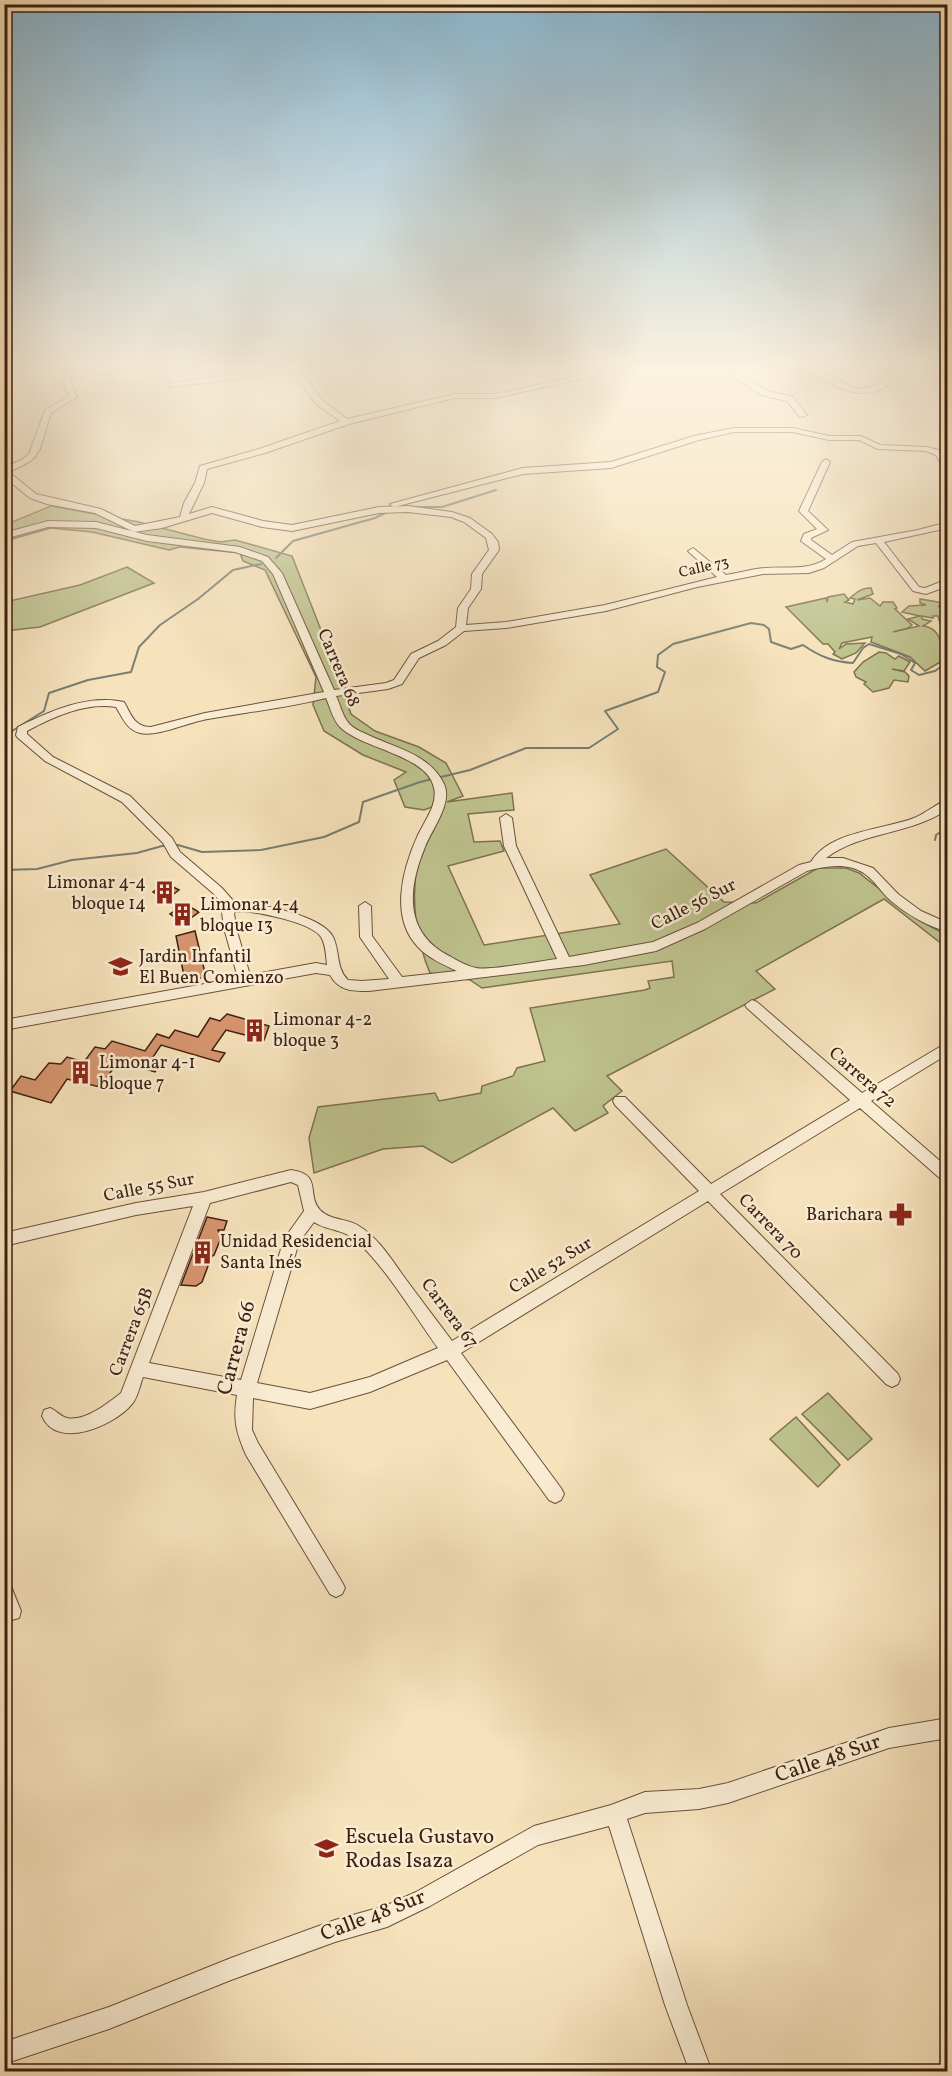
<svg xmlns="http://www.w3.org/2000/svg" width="952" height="2076" font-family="Vollkorn,serif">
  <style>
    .green { fill: #bec38e; stroke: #7e724f; stroke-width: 1.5 }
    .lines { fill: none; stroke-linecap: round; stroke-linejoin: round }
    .stream { stroke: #777e72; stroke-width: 2 }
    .building { fill: #d7956f; stroke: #3d2010; stroke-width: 1.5 }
    .minor-casing { stroke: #6b503b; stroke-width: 2 }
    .minor { fill: #f9ecd3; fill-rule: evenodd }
    .labels { text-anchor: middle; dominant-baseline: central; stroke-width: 5; stroke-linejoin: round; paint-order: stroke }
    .far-street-label { font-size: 15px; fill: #3d2010; stroke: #f9ecd3 }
    .street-label { font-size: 18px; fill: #3d2010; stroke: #f9ecd3 }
    .poi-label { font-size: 18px; fill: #3d2010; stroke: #f9ecd3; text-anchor: start }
    .near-street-label { font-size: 21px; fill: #3d2010; stroke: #f9ecd3 }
    .near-poi-label { font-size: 21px; fill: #3d2010; stroke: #f9ecd3; text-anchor: start }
  </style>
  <rect width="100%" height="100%" fill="#f6e2bb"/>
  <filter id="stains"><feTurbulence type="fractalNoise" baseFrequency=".00333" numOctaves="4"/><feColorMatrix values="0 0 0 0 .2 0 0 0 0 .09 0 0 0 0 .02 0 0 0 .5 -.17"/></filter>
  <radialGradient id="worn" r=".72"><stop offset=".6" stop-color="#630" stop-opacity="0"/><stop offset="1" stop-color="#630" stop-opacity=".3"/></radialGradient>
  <!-- green -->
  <g class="green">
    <path d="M51,506L139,522L204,539L220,542L235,540L292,556L323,635C320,654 329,657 339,668C342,671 343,677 345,681L342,688L351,714L375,731L419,747L446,763L463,796L447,802L512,793L514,810L468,814L474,842L500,841L504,851L448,866L484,945L620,924L590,875L666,849L724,902L756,903L818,868H846L859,873L922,922L947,935V948L884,899L756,971L775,989L607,1076L622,1091L603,1106L608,1113L575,1131L553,1108L452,1163L423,1146L383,1149L314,1173L309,1138L318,1107L435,1093L439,1101L481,1093L482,1086L513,1076L517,1068L545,1061L530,1008L645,990L650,988L648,981L674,977L672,961L482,988L470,980L430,973C416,940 411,901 417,866C421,846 433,824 440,804L424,810L405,807L394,780L406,772L363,755L324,731L313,705L316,677L265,570L243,561L240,553L180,547L169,550L92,532L51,528L5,541V525Z"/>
    <path d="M127,567L154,583L40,627L5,631V602L80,585Z"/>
    <path d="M871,588L873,594L857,600L870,598L880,606L883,602H893L897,608L895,609L912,625L908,628L893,632L919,626L908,619L920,616L902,612L909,606L926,605L920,603V599L938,602L945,607L938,606L943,609L947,607V620L940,623L938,616H933V618L921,616L922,619L931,621L923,626C934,627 939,634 941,644L947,639V660L942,658V661L925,671L910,657L871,642L872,637L842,643L839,649L846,644L865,643L856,653L842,659L833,654L835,652L828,644H823L786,607L826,598L827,602L828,597L844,594L849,600L845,602L853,604L855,599L850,598C857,592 863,587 871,588Z"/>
    <path d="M879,652L886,653L895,659L899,656L910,662L904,671L892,669L905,672L909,676L908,682L894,680L889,688L873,692L864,684L866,682L856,677L854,672L863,662Z"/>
    <path d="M828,1393L872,1439L848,1460L802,1414Z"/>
    <path d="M796,1417L840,1465L818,1487L770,1439Z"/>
  </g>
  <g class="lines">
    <!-- stream -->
    <g class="stream">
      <path d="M407,507H442L496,490"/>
      <path d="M276,558L293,541L375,518L389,511"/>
      <path d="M4,736L44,711L49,693L88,680L131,672L139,647L160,625L198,599L233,570L261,564"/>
      <path d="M935,840L936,835L948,827"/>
      <path d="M4,870L37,869L72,860L137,853L162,846L178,845L202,852L261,850L324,837L359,822L363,802L420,782L470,770L526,748H589L618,729L605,711L658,692L665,672L657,667L658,655L673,644L751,623L764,625L769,629L771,642L791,649L803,645C819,656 833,662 853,663L863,648L869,644L901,654L915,663L911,670L919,675L935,671L948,662"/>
    </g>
  </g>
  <!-- building -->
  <g class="building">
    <path d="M165,883L179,890L166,900L153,892Z"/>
    <path d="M185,904L199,912L184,923L170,914Z"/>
    <path d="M195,931L206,977L185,981L176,936Z"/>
    <path d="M227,1014L269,1026L264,1040L226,1030L212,1050L225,1053L219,1062L161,1045L151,1060L160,1065L155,1072L119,1061L107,1077L114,1082L108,1089L67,1079L51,1103L10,1091L21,1076L35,1080L49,1063L61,1064L67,1057L84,1062L95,1047L105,1049L112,1041L145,1051L157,1034L169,1038L175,1030L198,1037L210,1018L220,1021Z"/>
    <path d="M207,1217L227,1221L224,1230H218L221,1238L214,1255L206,1260L208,1266L202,1282L196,1286L181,1285Z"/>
  </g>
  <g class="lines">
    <defs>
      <g id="minor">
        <path d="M72,365H80L70,380L77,397L51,413L40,449L35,457L29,462L9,472L36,494L101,509L135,526L180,517L184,503L195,483L200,466L259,449L340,421L316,404L292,370L275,374L172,387H169V383L302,365L300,371L322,400L347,419L455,394H495L628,365H644L495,398H455L349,424L265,453L207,469L204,483L189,514L212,507L263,521L292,525L379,507L408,506L452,512L470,518L492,534L498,542L499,550L482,574L481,589L468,608L466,625L506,622L605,605L717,577L690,553L688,551L693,548L726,575C739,573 752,569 765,568C786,566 807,571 826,559L801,541L804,534L817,529L799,511L822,462L826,459L830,462L808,511L828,530L811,538V540L832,555L852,542L918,530L948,522V528L884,542L919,587L925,588L948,579V586L926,594L913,591L876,543L858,546L824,568L809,573L763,574L697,587L606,611L506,628L464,631L446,645L419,658L402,684L388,689L336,696C340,704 342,714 347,721C351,727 359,731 366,734C393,747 430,754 444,784C453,803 432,829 425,847C407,890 404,934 451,957C458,961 467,966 476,968C489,971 540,961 557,959L504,846L500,818L506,814L512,818L516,846L569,957L653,942L697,923L799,865L811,862C829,831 883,830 914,818C926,813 936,804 948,799V809C911,835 862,831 826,858H843L873,868L898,894L921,911L948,923V932C927,926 908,915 891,901C882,893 875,881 865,874C848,862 826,866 807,871L705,929L656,951L584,965L369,991C352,991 339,991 330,975L316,973L4,1030V1020L238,978L224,928L222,912L225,908L214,894L171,857L163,843L122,802L45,761L17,737L16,735L18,727C50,711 88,694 124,702C131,714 134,727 151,727L205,713L324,692L273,574L262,561L235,552L147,541L96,528L48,527L4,539V533L48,521L96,522L147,535L240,547L268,557L282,573L334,690L386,683L394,680L411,654L438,641L456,627L458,608L471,589L472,574L489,550L486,538L464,522L451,517L408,512L379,513L292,531L262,527L212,513L162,528L134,532L95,513L47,504L30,498L4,477V468L23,459L29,454L45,410L69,396L62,380ZM326,698C330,707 333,720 340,727C362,749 428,755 434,788C438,804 425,820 418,835C403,868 389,917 418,947C428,958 444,965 457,971L402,977L372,936L371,906L365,902L359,906L360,937L389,979L362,981L348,980C336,969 340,951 333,937C323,916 257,902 235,903L222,888L180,852L172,838L130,796L53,757L27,734V731C53,717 86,702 116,707C122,717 127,730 140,733C158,737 189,722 208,719C247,712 287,708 326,698ZM237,911C255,911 311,922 321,937C326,945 326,957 327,965L316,963L250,975L236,928L234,913Z"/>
        <path d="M733,365H741L739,371L742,374L767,391L793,397L807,415L800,417L787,401L761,395L736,378L731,371Z"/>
        <path d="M803,365C828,365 851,401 878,384C885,379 889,375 889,365H897C897,374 893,380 886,386C860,404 824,383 803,365Z"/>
        <path d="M734,428H793L829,436H861L880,445L927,447L942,451L948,461V471H945L936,455L926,451L878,449L859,440H829L793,432H734L699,440L611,468L523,474L394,507L390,504L523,468L611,462L694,436Z"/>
        <path d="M752,1000L757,1002L862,1093L948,1042V1054L871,1101L948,1168V1183L943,1181L860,1108L720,1194L898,1374L900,1379L898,1384L892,1387L886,1384L708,1201L461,1353L561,1488L564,1494L561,1500L555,1503L549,1500L447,1360L370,1392L310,1409L253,1398L252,1430L258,1443L342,1582L345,1588L342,1594L336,1597L330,1594L246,1455C236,1432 233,1420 237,1395L143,1377C140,1385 138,1397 132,1404C115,1425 57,1451 42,1416L44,1410L50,1408C56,1410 61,1417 67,1418C85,1422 108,1403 121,1393L193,1206L136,1215L4,1246V1233L136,1203L204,1192L291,1170C323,1174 306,1195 320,1210C331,1221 347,1218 359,1226C377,1237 390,1257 402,1274C418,1296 435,1318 452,1341L699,1191L615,1105L613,1101L615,1097H625L711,1184L850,1100L747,1008L745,1005ZM291,1182L298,1185L304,1211L284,1239L241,1380L149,1363L210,1203ZM314,1222C324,1229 337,1229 348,1235C375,1250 418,1321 438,1348L370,1377L310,1393L257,1383L299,1242Z"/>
        <path d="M4,1581L10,1584L21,1611L19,1618L12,1620L4,1615Z"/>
        <path d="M948,1718V1738L889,1748L728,1803L699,1809L645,1813L627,1819L687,2005L712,2072H690L665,2005L609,1826L538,1845L430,1906L387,1927L335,1942L231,1980L109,2029L4,2064V2042L109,2007L231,1958L335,1920L385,1906L416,1892L534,1826L611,1805L645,1792L699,1789L728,1783L889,1728Z"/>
      </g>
    </defs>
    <!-- minor casing -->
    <use href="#minor" class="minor-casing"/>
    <!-- minor -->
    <use href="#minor" class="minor"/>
  </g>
  <!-- sky -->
  <linearGradient id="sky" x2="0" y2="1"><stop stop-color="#8ab8d3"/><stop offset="0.56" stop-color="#fbf2e0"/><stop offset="1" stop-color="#fbf2e0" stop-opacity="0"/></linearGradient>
  <rect width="952" height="656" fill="url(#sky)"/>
  <!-- icons -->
  <defs>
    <symbol id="building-bare" viewBox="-9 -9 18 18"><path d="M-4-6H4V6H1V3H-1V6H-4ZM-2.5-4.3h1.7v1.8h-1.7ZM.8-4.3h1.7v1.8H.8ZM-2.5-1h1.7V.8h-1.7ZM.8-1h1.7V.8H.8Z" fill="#8f2418" stroke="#f9ecd3" stroke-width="2.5" paint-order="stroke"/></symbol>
    <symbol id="school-bare" viewBox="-9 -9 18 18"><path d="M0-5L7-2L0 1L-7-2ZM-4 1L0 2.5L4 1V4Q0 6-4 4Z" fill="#8f2418" stroke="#f9ecd3" stroke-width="2.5" paint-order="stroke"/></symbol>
    <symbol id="pharmacy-bare" viewBox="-9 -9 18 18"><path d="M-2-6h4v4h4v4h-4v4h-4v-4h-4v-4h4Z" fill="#8f2418" stroke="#f9ecd3" stroke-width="2.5" paint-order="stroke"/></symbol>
  </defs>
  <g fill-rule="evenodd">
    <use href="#building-bare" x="148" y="876" width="33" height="33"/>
    <use href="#building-bare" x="166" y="898" width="33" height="33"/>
    <use href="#school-bare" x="104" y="950" width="33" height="33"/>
    <use href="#building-bare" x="238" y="1014" width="33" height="33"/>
    <use href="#building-bare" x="64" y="1056" width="33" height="33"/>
    <use href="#pharmacy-bare" x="884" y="1198" width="33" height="33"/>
    <use href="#building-bare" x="186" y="1236" width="33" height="33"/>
    <use href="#school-bare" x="310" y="1832" width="33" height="33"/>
  </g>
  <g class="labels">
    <!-- far-street labels -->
    <g class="far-street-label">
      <text transform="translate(704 568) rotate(-13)">Calle 73</text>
    </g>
    <!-- street labels -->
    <g class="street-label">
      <text transform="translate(338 668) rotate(67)">Carrera 68</text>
      <text transform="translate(694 905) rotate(-27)">Calle 56 Sur</text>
      <text transform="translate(862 1078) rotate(41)">Carrera 72</text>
      <text transform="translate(149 1188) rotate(-11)">Calle 55 Sur</text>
      <text transform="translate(770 1227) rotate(46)">Carrera 70</text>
      <text transform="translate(551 1266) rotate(-31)">Calle 52 Sur</text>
      <text transform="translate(449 1314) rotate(53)">Carrera 67</text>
      <text transform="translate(132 1332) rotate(-69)">Carrera 65B</text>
    </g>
    <!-- poi labels -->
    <g class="poi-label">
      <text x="146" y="883" text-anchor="end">Limonar 4-4<tspan x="146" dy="21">bloque 14</tspan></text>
      <text x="200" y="905">Limonar 4-4<tspan x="200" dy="21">bloque 13</tspan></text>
      <text x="139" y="957">Jardin Infantil<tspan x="139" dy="21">El Buen Comienzo</tspan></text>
      <text x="273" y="1020">Limonar 4-2<tspan x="273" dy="21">bloque 3</tspan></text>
      <text x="99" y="1063">Limonar 4-1<tspan x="99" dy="21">bloque 7</tspan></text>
      <text x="883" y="1215" text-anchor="end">Barichara</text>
      <text x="220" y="1242">Unidad Residencial<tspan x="220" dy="21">Santa Inés</tspan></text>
    </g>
    <!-- near-street labels -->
    <g class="near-street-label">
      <text transform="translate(237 1348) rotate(-75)">Carrera 66</text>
      <text transform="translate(828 1759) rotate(-19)">Calle 48 Sur</text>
      <text transform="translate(373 1916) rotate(-21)">Calle 48 Sur</text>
    </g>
    <!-- near-poi labels -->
    <g class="near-poi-label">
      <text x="345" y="1837">Escuela Gustavo<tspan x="345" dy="24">Rodas Isaza</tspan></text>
    </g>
  </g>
  <!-- margin -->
  <rect width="952" height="2076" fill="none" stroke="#f6e2bb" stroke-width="24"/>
  <rect x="6" y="6" width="940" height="2064" fill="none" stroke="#3d2010" stroke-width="3"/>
  <rect x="12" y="12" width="928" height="2052" fill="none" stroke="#3d2010" stroke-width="1.5"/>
  <rect width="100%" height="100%" filter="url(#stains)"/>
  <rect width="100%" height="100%" fill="url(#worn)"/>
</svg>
